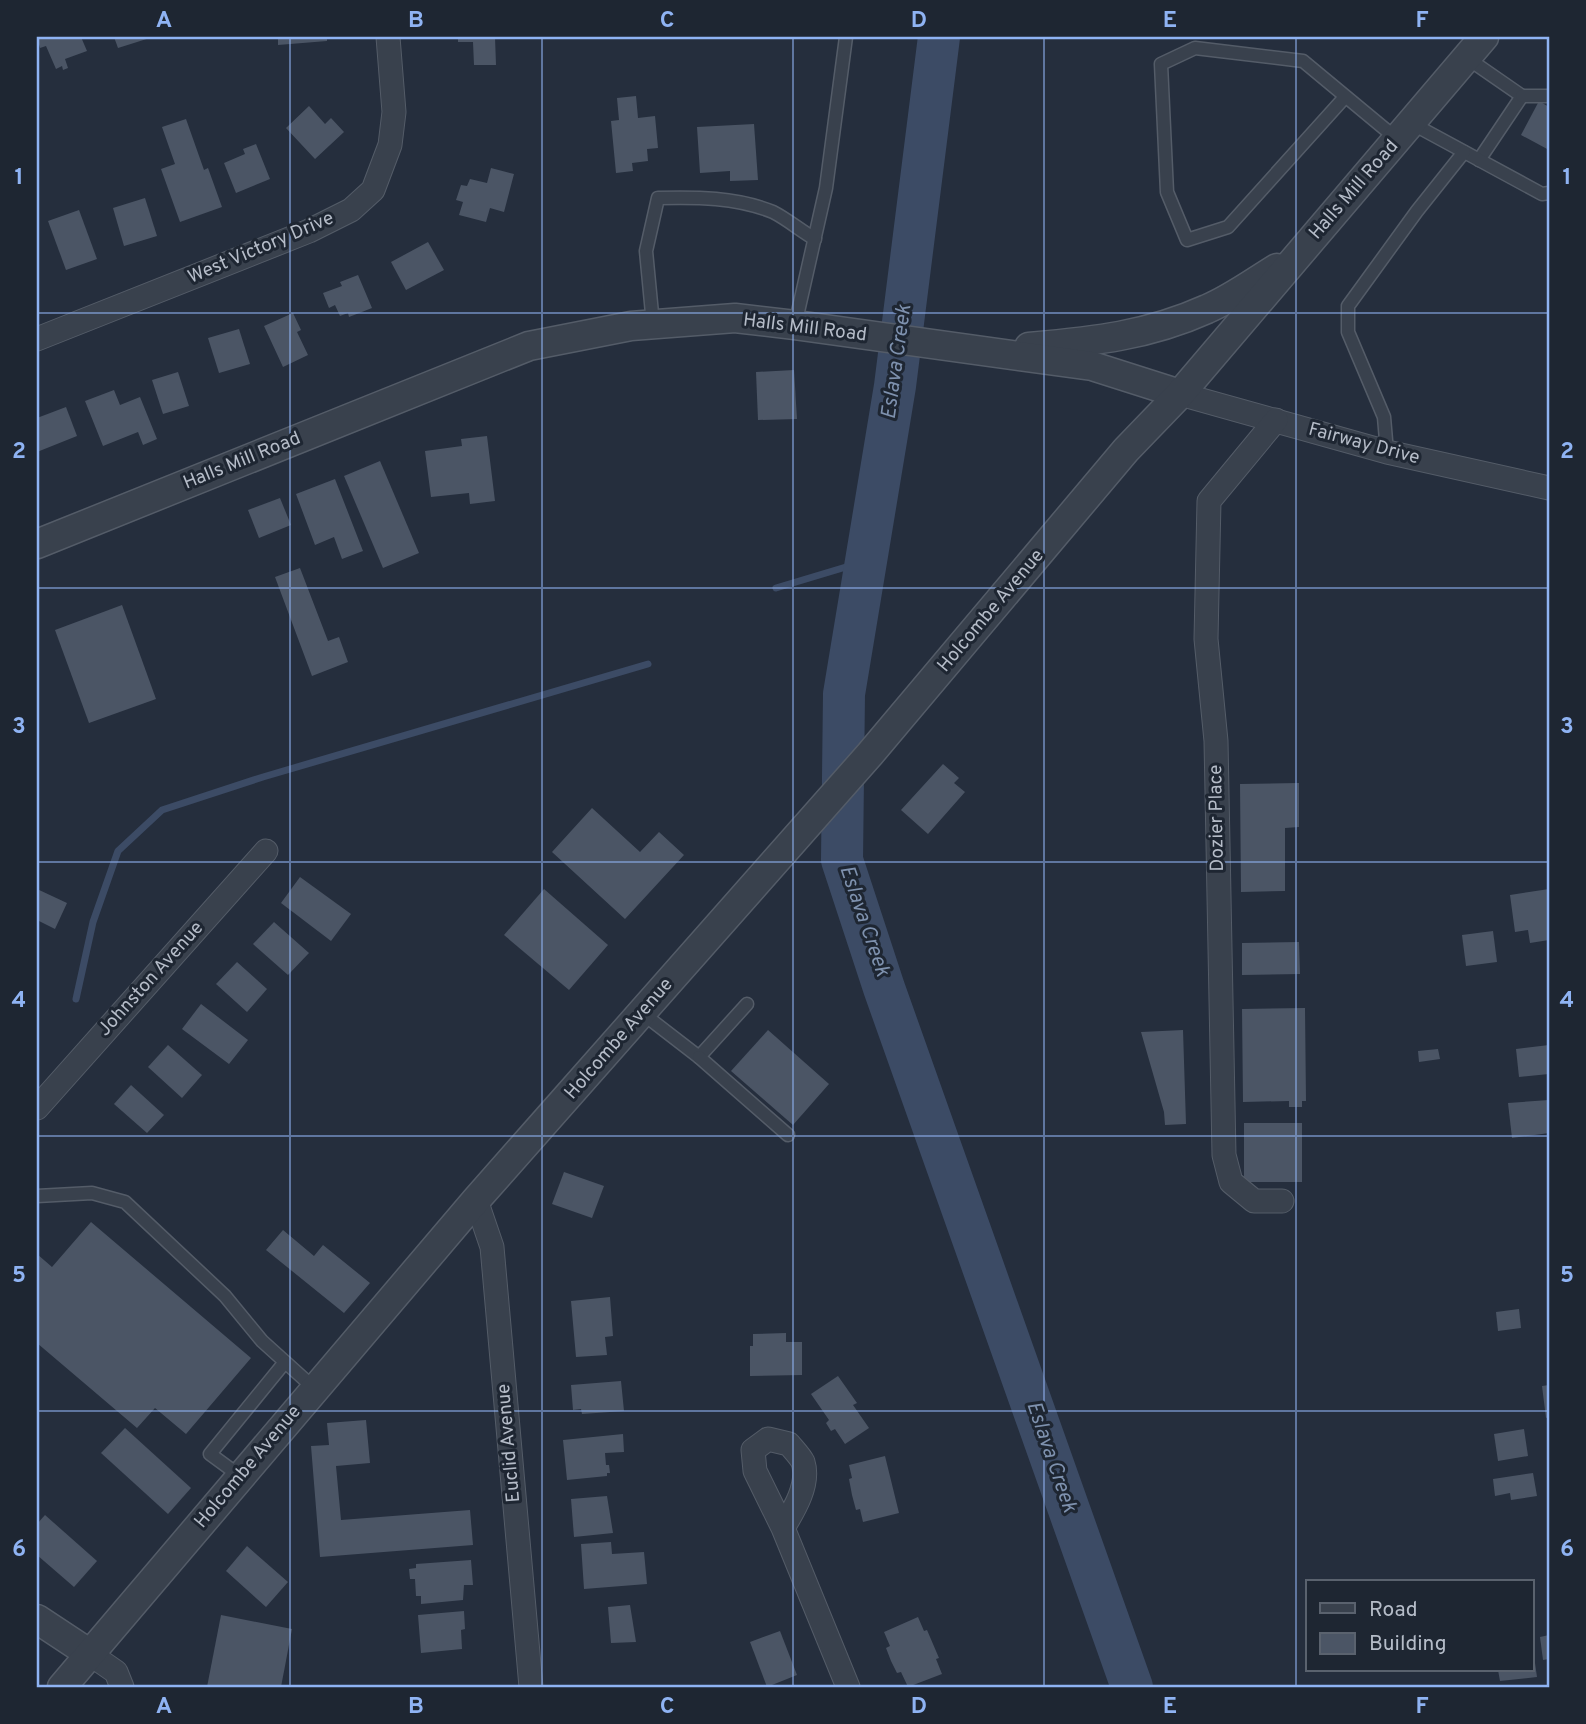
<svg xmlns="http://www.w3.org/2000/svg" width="1586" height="1724" font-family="Overpass,sans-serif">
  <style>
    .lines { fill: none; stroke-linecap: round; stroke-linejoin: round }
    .stream { stroke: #3c4b65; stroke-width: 7 }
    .river { stroke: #3c4b65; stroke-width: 42 }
    .building { fill: #4b5565 }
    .service-casing { stroke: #545c68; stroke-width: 15 }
    .minor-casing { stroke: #545c68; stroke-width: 25 }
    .tertiary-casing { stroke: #545c68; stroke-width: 31 }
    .service { stroke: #39414d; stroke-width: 12 }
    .minor { stroke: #39414d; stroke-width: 23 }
    .tertiary { stroke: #39414d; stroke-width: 28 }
    .grid { fill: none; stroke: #8fb3f3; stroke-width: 2; stroke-opacity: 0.55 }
    .labels { text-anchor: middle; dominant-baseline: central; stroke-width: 6; stroke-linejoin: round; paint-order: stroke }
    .street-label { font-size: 19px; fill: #b5bcc8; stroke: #1e2632 }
    .water-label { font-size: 21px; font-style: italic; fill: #7e91ae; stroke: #1e2632 }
    .neatline { fill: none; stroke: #8fb3f3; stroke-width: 2.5 }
    .grid-label { font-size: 23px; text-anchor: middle; font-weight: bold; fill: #8fb3f3 }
  </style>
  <rect width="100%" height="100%" fill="#252e3d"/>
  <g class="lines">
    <!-- stream -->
    <g class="stream">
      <path d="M776,588L866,561"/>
      <path d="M76,999L93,922L118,851L162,810L263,777L648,664"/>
    </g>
    <!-- river -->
    <path class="river" d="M939,37L895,386L844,694L842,860L884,988L1132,1687"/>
  </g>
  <!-- building -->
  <g class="building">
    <path d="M37,37H81L87,51L65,59L68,68L63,70L62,66L56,69L46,46L40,48Z"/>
    <path d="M114,37H153L118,48Z"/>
    <path d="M278,37H327V41L278,45Z"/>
    <path d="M458,37H495L496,65H474L473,42H458Z"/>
    <path d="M636,96L638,118L655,116L658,148L647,149L648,161L632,163L633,171L616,173L611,121L619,120L617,98Z"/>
    <path d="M1539,101L1549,107V150L1521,135Z"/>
    <path d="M309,106L325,124L331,118L344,132L315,159L286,128Z"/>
    <path d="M186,119L204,170L208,168L222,207L180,222L161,169L175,164L162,127Z"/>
    <path d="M754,124L758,180L730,181V171L700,173L697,127Z"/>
    <path d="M256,144L270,179L236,193L224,163L245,154L243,149Z"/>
    <path d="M491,168L514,174L504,212L490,208L486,222L459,215L463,202L456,200L461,185L467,186L470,179L487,183Z"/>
    <path d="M145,198L157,236L124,246L113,208Z"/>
    <path d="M79,210L97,259L66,270L48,221Z"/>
    <path d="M428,242L444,270L406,290L391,262Z"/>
    <path d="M358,275L372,308L349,317L348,313L340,316L335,305L329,308L323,293L342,286L340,282Z"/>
    <path d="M293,313L301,330L297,332L308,355L283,367L264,326Z"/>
    <path d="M239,329L250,364L219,373L208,338Z"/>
    <path d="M794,370L797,419L758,420L756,372Z"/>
    <path d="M178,372L189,406L163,414L152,380Z"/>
    <path d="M114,390L120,405L140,397L157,439L143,445L138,432L103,446L85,401Z"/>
    <path d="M66,407L77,436L37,452V418Z"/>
    <path d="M487,436L495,501L470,504L469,493L431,497L425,451L462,446L461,439Z"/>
    <path d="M380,461L419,553L383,568L344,476Z"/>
    <path d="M335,479L363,551L342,559L334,537L315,545L296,494Z"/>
    <path d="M280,498L291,525L259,538L248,510Z"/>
    <path d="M300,568L328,641L339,637L348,662L312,676L275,577Z"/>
    <path d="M122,605L156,699L89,723L55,630Z"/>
    <path d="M943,764L959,778L954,783L965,792L928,834L901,810Z"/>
    <path d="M1299,783V827L1285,828V891L1241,892L1240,784Z"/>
    <path d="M592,808L640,852L659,832L684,855L625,919L552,852Z"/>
    <path d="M300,877L351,914L331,941L281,903Z"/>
    <path d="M37,889L67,903L55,929L37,920Z"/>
    <path d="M544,889L608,945L569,990L504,935Z"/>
    <path d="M1549,889V940L1530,943L1528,930L1515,932L1510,895Z"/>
    <path d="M274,922L309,953L288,975L253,944Z"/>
    <path d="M1493,931L1497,962L1466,966L1462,935Z"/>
    <path d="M1299,942L1300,974L1242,975V943Z"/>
    <path d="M237,962L267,989L247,1012L216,984Z"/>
    <path d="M201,1004L248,1040L229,1064L182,1029Z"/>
    <path d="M1305,1008L1306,1101H1302V1107H1289V1101L1243,1102L1242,1009Z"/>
    <path d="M768,1030L829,1084L793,1125L731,1071Z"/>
    <path d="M1183,1030L1186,1124L1165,1125L1164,1112L1141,1032Z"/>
    <path d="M168,1045L202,1075L182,1098L148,1067Z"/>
    <path d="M1549,1045V1074L1519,1077L1516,1049Z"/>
    <path d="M1438,1049L1440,1059L1419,1062L1418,1051Z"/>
    <path d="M131,1085L164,1115L147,1133L114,1104Z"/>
    <path d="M1549,1100V1133L1512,1138L1508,1103Z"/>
    <rect x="1244" y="1123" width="58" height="59"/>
    <path d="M564,1172L604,1186L592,1218L552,1204Z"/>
    <path d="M91,1222L251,1358L186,1434L155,1408L137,1428L37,1343V1254L52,1267Z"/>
    <path d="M283,1230L314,1256L323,1245L370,1283L344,1313L266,1250Z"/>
    <path d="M610,1297L613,1336L605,1337L607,1355L576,1357L571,1301Z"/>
    <path d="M1519,1309L1521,1328L1498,1331L1496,1312Z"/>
    <path d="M786,1333V1342H802V1375L750,1376V1346H753V1334Z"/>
    <path d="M838,1376L857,1403L853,1405L869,1428L845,1444L835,1429L831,1431L826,1423L829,1420L811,1394Z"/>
    <path d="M621,1381L624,1411L582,1414L581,1409L573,1410L571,1385Z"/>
    <path d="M1549,1385V1417L1546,1418L1542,1386Z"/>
    <path d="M366,1420L370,1463L336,1466L341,1520L470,1510L473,1545L320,1557L311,1446L329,1445L327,1423Z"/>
    <path d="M125,1428L191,1488L168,1514L101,1453Z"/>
    <path d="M1524,1429L1528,1456L1498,1461L1494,1434Z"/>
    <path d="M623,1434L624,1452L605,1453L606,1465H609L610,1473H607V1476L567,1480L563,1440Z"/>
    <path d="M885,1456L899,1513L863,1522L860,1509L856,1510L852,1495L849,1479L852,1478L849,1465Z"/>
    <path d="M1533,1473L1537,1496L1511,1500L1510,1493L1495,1496L1493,1479Z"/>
    <path d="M607,1496L613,1533L574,1537L571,1499Z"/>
    <path d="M45,1515L97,1561L74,1587L37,1555V1524Z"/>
    <path d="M611,1542L612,1554L644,1552L647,1584L584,1589L581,1544Z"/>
    <path d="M247,1546L288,1582L266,1607L226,1571Z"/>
    <path d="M471,1560L473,1585H464L463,1600L421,1604V1596H416L415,1579H410L409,1569L416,1568V1564Z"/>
    <path d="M630,1605L636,1642L611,1643L608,1607Z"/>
    <path d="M464,1611L465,1629L461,1630L462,1649L421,1653L418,1615Z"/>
    <path d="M221,1615L292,1629L281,1687H207Z"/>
    <path d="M918,1617L924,1631L927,1630L939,1658L936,1659L942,1674L908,1687L901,1672L897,1673L891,1661L886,1648L890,1646L884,1632Z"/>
    <path d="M780,1631L797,1675L767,1687L750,1642Z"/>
    <path d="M1549,1635V1659L1543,1660L1540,1637Z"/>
    <path d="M1532,1663H1535L1537,1677L1500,1681L1498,1670H1532Z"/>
  </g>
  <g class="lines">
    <defs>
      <g id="service">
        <path d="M1467,58L1522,96L1479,160"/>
        <path d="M1522,96H1549"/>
        <path d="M1345,97L1228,227L1187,240L1167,192L1161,64L1195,48L1303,61L1397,139"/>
        <path d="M1411,123L1542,194L1549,193"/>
        <path d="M653,324L646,251L658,198C696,197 736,197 773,212C787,219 801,231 815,239"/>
        <path d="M795,325L826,188L846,37"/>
        <path d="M1387,452L1384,417L1348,332V306L1417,211L1464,152"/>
        <path d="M642,1013L699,1057L747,1004"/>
        <path d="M699,1057L788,1135"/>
        <path d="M37,1196L92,1193L125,1202L225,1296L262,1341L314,1388"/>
        <path d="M240,1476L210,1454L285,1362"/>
      </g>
      <g id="minor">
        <path d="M37,339L309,231L351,210L373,190L390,145L394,112L388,37"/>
        <path d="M1180,394L1387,452L1549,488"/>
        <path d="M1276,420L1209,501L1206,639L1216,741L1224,1155L1231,1182L1254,1201H1282"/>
        <path d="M37,1108L266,851"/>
        <path d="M476,1200L492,1247L531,1687"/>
        <path d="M783,1528C794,1510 810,1484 803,1462C800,1456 793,1449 789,1444L768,1439L753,1450L755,1471L783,1528L848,1687"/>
        <path d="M90,1654L116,1672L122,1687"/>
      </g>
      <g id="tertiary">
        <path d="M1029,347C1094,341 1147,336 1207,309C1231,299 1254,282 1277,268"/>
        <path d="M37,544L529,346L631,326L735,318L795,325L1092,366L1180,394"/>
        <path d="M37,1619L90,1654"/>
        <path d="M62,1687L476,1200L870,754L1126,450L1180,394L1484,37"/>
      </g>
    </defs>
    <!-- service casing -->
    <use href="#service" class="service-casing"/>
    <!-- minor casing -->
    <use href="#minor" class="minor-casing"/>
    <!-- tertiary casing -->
    <use href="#tertiary" class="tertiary-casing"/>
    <!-- service -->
    <use href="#service" class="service"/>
    <!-- minor -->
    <use href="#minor" class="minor"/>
    <!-- tertiary -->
    <use href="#tertiary" class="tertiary"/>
  </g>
  <!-- grid -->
  <path class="grid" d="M290,37V1687M542,37V1687M793,37V1687M1044,37V1687M1296,37V1687M37,313H1549M37,588H1549M37,862H1549M37,1136H1549M37,1411H1549"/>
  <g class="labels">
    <!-- street labels -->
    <g class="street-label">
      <text transform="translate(1354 190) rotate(-49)">Halls Mill Road</text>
      <text transform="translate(261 248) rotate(-23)">West Victory Drive</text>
      <text transform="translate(805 328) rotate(7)">Halls Mill Road</text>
      <text transform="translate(1364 444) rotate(15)">Fairway Drive</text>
      <text transform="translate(242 461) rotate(-22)">Halls Mill Road</text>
      <text transform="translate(991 611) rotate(-50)">Holcombe Avenue</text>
      <text transform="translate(1217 818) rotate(-91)">Dozier Place</text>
      <text transform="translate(151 979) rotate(-48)">Johnston Avenue</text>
      <text transform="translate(619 1039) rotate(-49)">Holcombe Avenue</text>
      <text transform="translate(509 1443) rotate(-95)">Euclid Avenue</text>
      <text transform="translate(248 1467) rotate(-50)">Holcombe Avenue</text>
    </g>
    <!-- water labels -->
    <g class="water-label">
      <text transform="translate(897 362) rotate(-82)">Eslava Creek</text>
      <text transform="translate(864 921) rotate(71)">Eslava Creek</text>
      <text transform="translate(1051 1457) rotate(71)">Eslava Creek</text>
    </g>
  </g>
  <!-- border -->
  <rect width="1586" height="1724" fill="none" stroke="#1e2632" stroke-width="77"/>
  <!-- legend -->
  <rect x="1306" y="1580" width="228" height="91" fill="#1e2632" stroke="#5a626e" stroke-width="2"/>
  <rect x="1320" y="1603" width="35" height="10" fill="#39414d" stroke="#5a626e" stroke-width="2"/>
  <text x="1369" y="1616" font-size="21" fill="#b5bcc8">Road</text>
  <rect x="1320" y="1633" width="35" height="21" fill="#4b5565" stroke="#5a626e" stroke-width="2"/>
  <text x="1369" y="1650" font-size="21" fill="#b5bcc8">Building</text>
  <rect x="38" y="38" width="1510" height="1648" class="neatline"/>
  <g class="grid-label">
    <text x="164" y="27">A</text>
    <text x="416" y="27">B</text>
    <text x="667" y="27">C</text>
    <text x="919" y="27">D</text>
    <text x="1170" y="27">E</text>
    <text x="1422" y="27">F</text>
    <text x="19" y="184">1</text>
    <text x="1567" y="184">1</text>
    <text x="19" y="458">2</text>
    <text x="1567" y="458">2</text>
    <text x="19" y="733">3</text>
    <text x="1567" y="733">3</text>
    <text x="19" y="1007">4</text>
    <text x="1567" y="1007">4</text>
    <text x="19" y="1282">5</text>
    <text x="1567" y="1282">5</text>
    <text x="19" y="1556">6</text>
    <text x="1567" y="1556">6</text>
    <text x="164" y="1713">A</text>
    <text x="416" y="1713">B</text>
    <text x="667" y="1713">C</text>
    <text x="919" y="1713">D</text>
    <text x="1170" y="1713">E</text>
    <text x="1422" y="1713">F</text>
  </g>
</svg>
